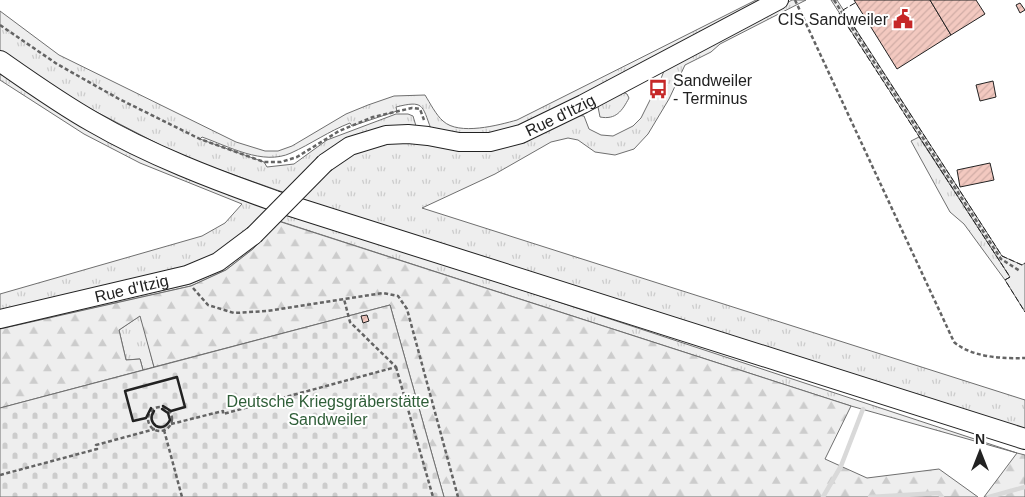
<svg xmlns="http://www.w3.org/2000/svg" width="1025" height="497" font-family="Arial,sans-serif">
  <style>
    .grass { fill: url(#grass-tufts); stroke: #6f6f6f }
    .forest { fill: url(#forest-firs); stroke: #6f6f6f }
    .cemetery { fill: url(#cemetery-stones); stroke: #6f6f6f }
    .park { fill: #eee; stroke: #6f6f6f }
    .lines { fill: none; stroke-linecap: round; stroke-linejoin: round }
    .stream { stroke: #d9d9d9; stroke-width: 4.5 }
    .building { fill: url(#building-hatch); stroke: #222 }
    .secondary-casing { stroke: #222; stroke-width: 20 }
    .primary-casing { stroke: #222; stroke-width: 22 }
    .path { stroke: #646464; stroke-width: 2.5; stroke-dasharray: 4 2.5; stroke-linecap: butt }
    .secondary { stroke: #fff; stroke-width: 18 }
    .primary { stroke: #fff; stroke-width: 20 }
    .secondary-bridge-casing { stroke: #222; stroke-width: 20; stroke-linecap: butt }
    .secondary-bridge { stroke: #fff; stroke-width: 18 }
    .fence { stroke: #222; stroke-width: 1; stroke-dasharray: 6 2.5; stroke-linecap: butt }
    .wall { stroke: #222; stroke-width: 2.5 }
    .labels { text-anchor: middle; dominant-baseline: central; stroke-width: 4; stroke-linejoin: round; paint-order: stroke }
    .poi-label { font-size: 16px; fill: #222; stroke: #fff; text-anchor: end }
    .street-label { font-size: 16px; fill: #222; stroke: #fff }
    .park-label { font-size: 16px; fill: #2f5e38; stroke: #fff }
  </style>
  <defs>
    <pattern id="grass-tufts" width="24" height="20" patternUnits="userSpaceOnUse" patternTransform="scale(1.25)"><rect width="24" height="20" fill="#eee"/><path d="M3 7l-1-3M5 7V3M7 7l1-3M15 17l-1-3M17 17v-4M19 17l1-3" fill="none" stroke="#ccc"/></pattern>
    <pattern id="forest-firs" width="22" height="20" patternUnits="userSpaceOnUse" patternTransform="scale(1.25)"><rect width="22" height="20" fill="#eee"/><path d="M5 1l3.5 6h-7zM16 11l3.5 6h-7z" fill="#ccc"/></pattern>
    <pattern id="cemetery-stones" width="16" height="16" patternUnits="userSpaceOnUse" patternTransform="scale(1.25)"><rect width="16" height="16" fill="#eee"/><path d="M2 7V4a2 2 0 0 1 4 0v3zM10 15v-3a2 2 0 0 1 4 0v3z" fill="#ccc"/></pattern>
    <pattern id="building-hatch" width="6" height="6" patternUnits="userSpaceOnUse" patternTransform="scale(1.25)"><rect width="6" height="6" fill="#f3c9c0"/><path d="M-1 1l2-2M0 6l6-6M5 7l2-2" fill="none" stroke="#d0aca5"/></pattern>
  </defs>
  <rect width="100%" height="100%" fill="#fff"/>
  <!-- grass -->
  <g class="grass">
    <path d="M756,0H766L690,42L555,111L500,134L475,137L431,129C422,105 424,100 396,107L397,111L352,126L350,123C329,131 311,144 291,153C263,166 228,146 202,137L200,139L264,162L267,167L294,164L327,140L396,114H408L413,116L416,126L376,129L347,140L319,156L287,189L302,194C320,178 339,157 362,147C407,130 453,154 499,148C510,146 525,141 535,136C550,130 568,113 584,116L589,129L601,135L613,136L633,126L641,118L654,92L662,95L667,85L660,81L664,71L792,0H806L720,44L711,52L685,65L669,99L648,134L634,149L615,155L595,152L578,140L568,138L551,142L495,174L422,208L1025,400V433L342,213L206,165L164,147L85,106L0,53V11L59,55L236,142L265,151H278L292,146L346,114L368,105L394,96L425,95C430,103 436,115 443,121C459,136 499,125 517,120Z"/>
    <path d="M0,74L143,156L255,202L1017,453L851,406L279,221L253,249L226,270L191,286L0,329V294L202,236L225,223L242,204L140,163L84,134L0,80Z"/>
    <path d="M621,91L627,94L629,98C622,111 616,120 600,117L598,107L601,102Z"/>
    <path d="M919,137L1010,277L1005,280L964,224L950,212L911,141Z"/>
    <path d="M141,315L154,367L143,370L140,359L126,360L119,330Z"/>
  </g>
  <!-- forest -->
  <g class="forest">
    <path d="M278,221L851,406L825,459L867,478L939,469L978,497H444L390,305L154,367L140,316L119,330L126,360L140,359L143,370L0,408V329L191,286L226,270L253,249Z"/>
    <path d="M1017,453L1025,455V497H984Z"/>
  </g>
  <!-- cemetery -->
  <path class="cemetery" d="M390,305L444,497H0V408Z"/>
  <!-- park -->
  <path class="park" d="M831,0H837L1002,256L1022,265L1025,263V312L1005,280L1010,277Z"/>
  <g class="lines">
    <!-- stream -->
    <g class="stream">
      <path d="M823,497L841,466L863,409"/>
      <path d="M870,497L939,493L942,497"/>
      <path d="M989,497L1025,487"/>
    </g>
  </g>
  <!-- building -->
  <g class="building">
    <path d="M854,0H930L951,35L897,69Z"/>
    <path d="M930,0H976L985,14L951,35Z"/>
    <path d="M1020,3L1025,10L1020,13L1016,5Z"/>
    <path d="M993,81L996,97L980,101L976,85Z"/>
    <path d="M990,163L994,180L960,187L957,170Z"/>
    <path d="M367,315L369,321L363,323L361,316Z"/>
  </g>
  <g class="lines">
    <defs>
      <g id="secondary">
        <path id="s1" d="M325,163L350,146L386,135L408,134L428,136L459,142H490L521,134L583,104L779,0"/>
        <path id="s2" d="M0,319L187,275L218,262L254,235"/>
      </g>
      <path id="primary" d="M0,61C30,82 61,104 93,122C150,155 213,179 275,201L1025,439"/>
    </defs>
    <!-- secondary casing -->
    <use href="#secondary" class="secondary-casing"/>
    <!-- primary casing -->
    <use href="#primary" class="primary-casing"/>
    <!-- path -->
    <g class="path">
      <path d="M795,0L954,342C971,357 1002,359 1025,358"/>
      <path d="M834,0L1001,259L1020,271"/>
      <path d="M0,25L57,64L119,99L200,139L264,162H281L297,157L339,131L373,117L412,108L420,109L424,120"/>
      <path d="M193,288L208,305L234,313L267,311L383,293L398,296L407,309L458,497"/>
      <path d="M396,367L433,497"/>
      <circle cx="160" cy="419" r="12"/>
      <path d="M171,424L223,411V414L396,367L350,322L344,299"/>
      <path d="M164,430L182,497"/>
      <path d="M0,475L97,449L96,445L155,429"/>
    </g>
    <!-- secondary -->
    <use href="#secondary" class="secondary"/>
    <!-- primary -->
    <use href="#primary" class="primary"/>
    <defs>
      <path id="secondary-bridge" d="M254,235L325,163"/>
    </defs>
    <!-- secondary-bridge casing -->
    <use href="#secondary-bridge" class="secondary-bridge-casing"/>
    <!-- secondary-bridge -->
    <use href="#secondary-bridge" class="secondary-bridge"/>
    <!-- fence -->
    <g class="fence">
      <path d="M855,3L843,10L1002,256L1022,265L1025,263"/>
      <path d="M839,13L1010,277L1005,280L1025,312"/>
    </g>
    <!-- wall -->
    <g class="wall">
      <path d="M151,408L146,418L133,421L125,391L177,377L185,407L171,411L163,406"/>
      <path d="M154,411C150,417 151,422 156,426C163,429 167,426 170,420L168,413L162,409"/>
    </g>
  </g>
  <!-- icons -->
  <defs>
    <symbol id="civic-bare" viewBox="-9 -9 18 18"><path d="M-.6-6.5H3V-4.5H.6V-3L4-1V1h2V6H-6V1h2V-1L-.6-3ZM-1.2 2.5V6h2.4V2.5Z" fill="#c62828" stroke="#fff" stroke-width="2.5" paint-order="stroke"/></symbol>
    <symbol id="bus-bare" viewBox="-9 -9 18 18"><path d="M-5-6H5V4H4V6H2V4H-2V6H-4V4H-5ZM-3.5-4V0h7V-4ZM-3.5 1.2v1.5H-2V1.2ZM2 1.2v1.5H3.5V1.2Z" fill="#c62828" stroke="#fff" stroke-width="2.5" paint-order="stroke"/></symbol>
  </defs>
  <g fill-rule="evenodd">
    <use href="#civic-bare" x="889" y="5" width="28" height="28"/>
    <use href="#bus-bare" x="644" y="75" width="28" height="28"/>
  </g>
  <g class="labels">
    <!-- poi labels -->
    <g class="poi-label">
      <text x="888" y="19">CIS Sandweiler</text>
      <text x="673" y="80" text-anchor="start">Sandweiler<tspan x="673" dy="18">- Terminus</tspan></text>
    </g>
    <!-- street labels -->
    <g class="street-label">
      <text stroke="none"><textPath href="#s1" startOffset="248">Rue d'Itzig</textPath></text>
      <text stroke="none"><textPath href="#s2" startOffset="135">Rue d'Itzig</textPath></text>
    </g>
    <!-- park labels -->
    <g class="park-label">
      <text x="328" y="401">Deutsche Kriegsgräberstätte<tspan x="328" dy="18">Sandweiler</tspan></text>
    </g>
  </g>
  <!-- north arrow -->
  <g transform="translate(980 452)" stroke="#ffffff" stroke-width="4" paint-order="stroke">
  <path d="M0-4L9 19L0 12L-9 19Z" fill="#222222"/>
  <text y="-8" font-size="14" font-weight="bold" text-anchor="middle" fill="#222222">N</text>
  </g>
</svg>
